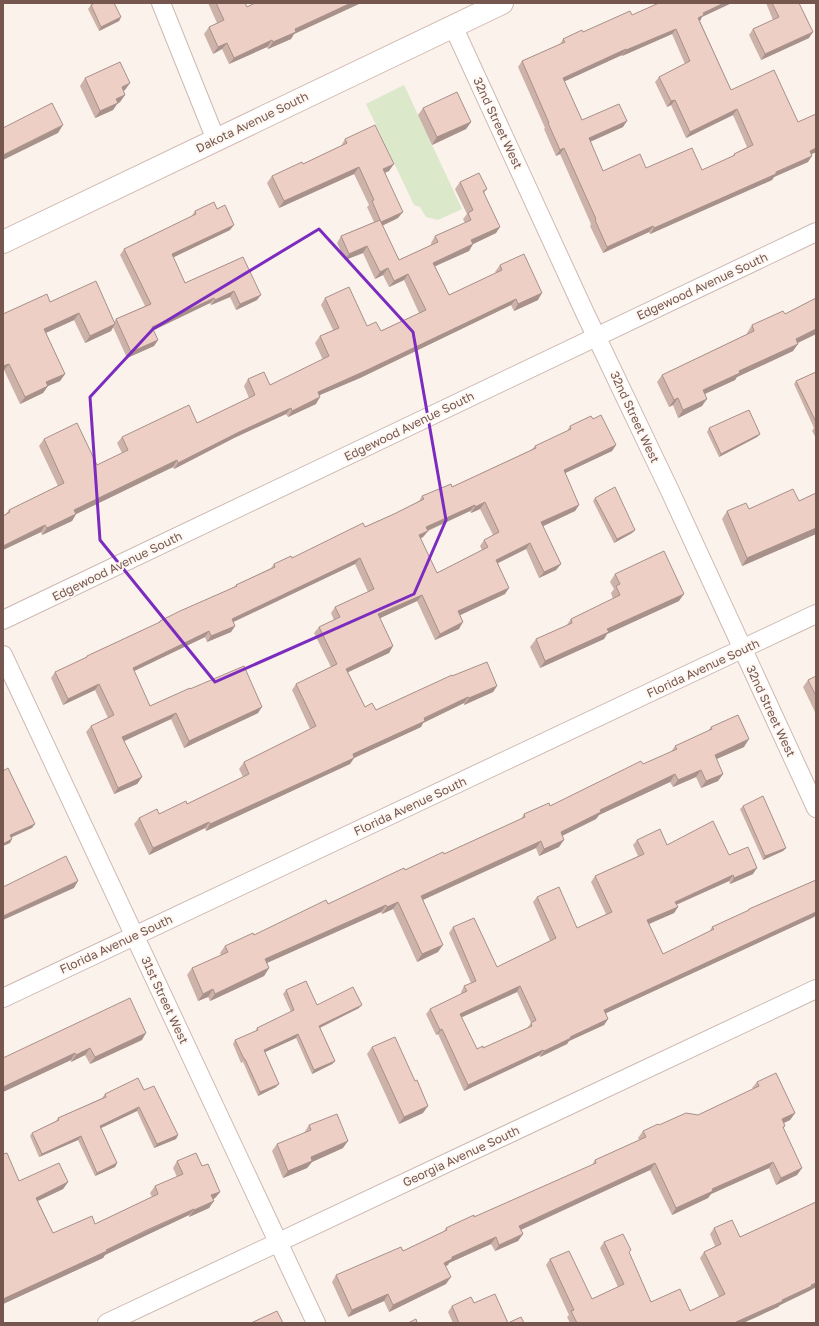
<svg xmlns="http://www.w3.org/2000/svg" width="819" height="1326" font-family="'Golos Text',sans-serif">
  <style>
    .green { fill: #dbe8ca }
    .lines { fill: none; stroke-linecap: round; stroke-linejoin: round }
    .street-casing { stroke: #cdb9b2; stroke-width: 20 }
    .secondary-casing { stroke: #d2bbb2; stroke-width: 24 }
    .street { stroke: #fff; stroke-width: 18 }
    .secondary { stroke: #fff; stroke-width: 22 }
    .wall { fill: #cdb2a9; fill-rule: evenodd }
    .shaded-wall { fill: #a7918a }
    .building { fill: #eecfc5; stroke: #a7918a; fill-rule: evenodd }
    .marked { fill: none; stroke: #7b2cbf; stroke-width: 3; stroke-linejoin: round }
    .labels { text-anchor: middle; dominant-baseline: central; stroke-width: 4; stroke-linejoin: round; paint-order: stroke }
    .street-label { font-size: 12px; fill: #755750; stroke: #fef7f2 }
  </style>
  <rect width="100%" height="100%" fill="#fbf2ec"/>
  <!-- green -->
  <path class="green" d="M404,85L462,209L438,220L426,217L420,207L414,205L366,104Z"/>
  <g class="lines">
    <defs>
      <g id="street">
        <path d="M161,3L216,140"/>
        <path d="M453,26L585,313L670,491L816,808"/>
        <path d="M3,620L816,232"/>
        <path d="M3,655L316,1323"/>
        <path d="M3,998L816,614"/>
        <path d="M107,1323L816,989"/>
      </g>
      <path id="secondary" d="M3,242L502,3"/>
    </defs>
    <!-- street casing -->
    <use href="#street" class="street-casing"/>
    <!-- secondary casing -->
    <use href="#secondary" class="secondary-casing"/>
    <!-- street -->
    <use href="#street" class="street"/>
    <!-- secondary -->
    <use href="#secondary" class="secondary"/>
  </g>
  <!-- wall -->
  <g class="wall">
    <path d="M208,3H245L247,7L255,3H361L294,34L291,39L268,49L267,47L229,64L222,49L213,54L204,34L209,27L217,23Z"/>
    <path d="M766,3H799L809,38L761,60L749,35L753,29L773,20Z"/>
    <path d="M91,5L121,17L119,21L99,31L88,9Z"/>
    <path d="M632,15L702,17L700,21L731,90L798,122L816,114V152L811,154L808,162L774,177L772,180L650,234L649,232L603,253L590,226L591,224L560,154L556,156L544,129L545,128L518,67L522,61L560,44L563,39ZM672,34L685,64L659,77L655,82L667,107L671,105L686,138L733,115L747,147L734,154L732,157L702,170L646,168L603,171L590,142L623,127L582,120L564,81L622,55V56Z"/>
    <path d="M85,78L125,90L123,91L125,95L120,102L117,104L113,110L95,118L80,86Z"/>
    <path d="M423,108L471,122L466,129L432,145L418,115Z"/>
    <path d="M345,139L389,171L385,172L398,218L382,226L399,260L431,245V243L435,236L465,223L463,219L467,214L455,189L460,182L487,189L484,193L496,233L473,244L469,251L435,266L449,295L496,273L495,272L500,265L538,300L514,311L511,305L360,378L319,395L316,404L288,417L286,414L234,438L174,469L173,467L76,514L72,521L42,535L41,532L3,550V516L5,515L9,510L58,486L39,446L44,439L97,465L122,453L117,443L122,437L197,423L249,398L244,386L248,379L270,385L323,360L315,343L320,336L333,330L321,305L325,298L367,326L381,331L419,313L404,280L389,287L383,275L375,279L363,253L345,260L337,243L341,236L374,222L367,207L369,205L354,174L279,208L267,183L272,176L303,164L341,146Z"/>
    <path d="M217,209L230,230L173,257L185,283L243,257L257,300L236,310L230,297L211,305L210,303L153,330L158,340L154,346L127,358L113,327L111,331L85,343L74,320L46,333L65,374L60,381L48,386L43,393L20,404L4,370L3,371V314L50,302L114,322L116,319L145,306L120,255L124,249L191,217L195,211Z"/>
    <path d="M816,298V334L798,343L793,351L737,377L735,380L705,394L702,406L678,418L673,405L669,407L657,382L662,375L747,334V333L752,325L785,314Z"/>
    <path d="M816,372V438L812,431L814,428L794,384L796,381Z"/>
    <path d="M593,419L616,445L612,451L565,473L579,505L575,511L543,526L561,564L556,570L539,578L526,549L498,563L505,594L460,615L459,629L435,640L417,601L380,618L393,646L389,653L348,672L365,707L376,710L452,676L497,686L493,692L464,705V703L423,723L421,727L354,758L350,764L319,778L206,831L205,828L149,855L134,824L139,818L159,814L187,804L243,777L239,769L244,762L310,729L292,690L296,684L331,667L314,633L319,627L334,620L331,613L335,607L368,592L355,564L233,622L235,626L231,632L207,642L205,637L134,671L150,706L190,689L258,713L184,748L171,719L124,741L142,777L137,784L114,794L86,732L91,726L108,718L95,690L63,705L51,678L55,672L85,658L87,656L158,623L160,621L234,587L236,585L271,568L274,564L292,558L394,514L419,501L422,496L452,487L531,450L535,446L567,431L570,426ZM480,509L493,535L484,540L480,546L482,550L437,573L420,539L423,537L428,531L470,511L471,513Z"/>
    <path d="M709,428L760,434L757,437L719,457L707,432Z"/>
    <path d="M816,493V534L742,566L722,519L727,511L749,509L799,501Z"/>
    <path d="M595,498L635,530L632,533L614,543L593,501Z"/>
    <path d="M615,574L679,601L607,634L604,639L540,668L530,647L536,639L566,626L571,619L613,599L611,593L614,589L610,582Z"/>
    <path d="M816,676V714L803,687L808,680Z"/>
    <path d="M711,727L744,747L716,759L723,774L718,781L701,788L696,777L673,787L670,782L599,815L596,819L563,835L559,847L539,856L536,848L423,900L438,952L417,962L393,909L382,914L381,912L267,963L269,968L264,976L210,1001L208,997L198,1001L187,975L192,968L221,955L220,953L225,946L254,935L328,904L405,870L444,854L521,819L524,814L550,806L671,752L675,746L708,731Z"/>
    <path d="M743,806L786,848L783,851L763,860L740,809Z"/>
    <path d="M637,840L729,855L753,874L730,884L729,881L676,905L678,907L674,913L649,924L663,954L709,932L712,927L747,911L749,909L816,880V914L814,917L606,1013L608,1019L604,1025L569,1041L567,1044L540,1057V1055L464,1091L438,1034L436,1035L426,1014L430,1009L461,994V992L464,986L471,983L449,933L453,927L497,967L550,941L533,902L537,897L577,928L606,914L591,882L595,876L638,856L633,845ZM517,992L531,1023L527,1028L483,1048L477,1049L461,1017Z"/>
    <path d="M286,990L317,1005L359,1008L320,1028L335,1061L332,1064L312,1074L296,1038L265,1052L276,1087L258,1096L243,1062L241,1063L233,1044L235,1040L255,1032L257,1028L291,1012L283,994Z"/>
    <path d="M142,1040L90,1064L85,1055L71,1062V1060L3,1092V1058Z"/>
    <path d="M372,1047L415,1081L423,1113L399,1124L367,1054Z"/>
    <path d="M757,1082L795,1113L790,1120L784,1123L785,1126L783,1129L802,1168L797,1175L776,1185L769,1168L711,1194L708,1198L672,1215L650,1170L521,1230L523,1234L518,1241L495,1251L491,1244L449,1263L448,1265L446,1266V1284L389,1312L384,1301L348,1317L332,1282L336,1275L403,1251L444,1231L446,1228L474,1217L592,1165L595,1160L639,1140L638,1138L643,1131L659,1125L698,1115L753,1089L752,1088Z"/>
    <path d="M144,1090L178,1135L176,1139L154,1148L137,1111L101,1128L117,1163L115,1167L95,1176L78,1140L39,1157L30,1136L32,1133L56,1121L58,1118L102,1098L105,1094Z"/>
    <path d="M309,1125L343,1148L312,1162L307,1168L283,1178L272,1151L277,1144L304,1133Z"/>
    <path d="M177,1161L202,1166L220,1192L215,1198L213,1199L209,1208L189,1217V1215L142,1237L105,1255L103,1258L3,1304L19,1181L68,1182L63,1189L38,1201L53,1233L95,1224L152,1197L150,1193L155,1186L177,1177L173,1168Z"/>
    <path d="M816,1202V1287L809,1291L807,1292L780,1305L778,1307L743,1323H570L567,1317L569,1315L546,1265L550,1259L592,1299L618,1287L600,1248L604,1242L629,1253L651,1302L690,1311L719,1297L700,1258L704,1252L715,1246L710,1234L714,1228L740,1237Z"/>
    <path d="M474,1303L508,1323H453L448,1312L452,1306Z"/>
  </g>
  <!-- shaded-wall -->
  <g class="shaded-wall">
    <path d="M351,3H361L294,34L291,39L268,49L273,42L295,29Z"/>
    <path d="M724,3H732L702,17L700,21L698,18L703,13Z"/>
    <path d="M121,17L119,21L99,31L101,27Z"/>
    <path d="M676,29L672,34L622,56L626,50Z"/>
    <path d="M813,32L809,38L761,60L765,54Z"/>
    <path d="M272,40L267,47L229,64L234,58Z"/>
    <path d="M227,43L222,49L213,54L218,47Z"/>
    <path d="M626,49L622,55L559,84L563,78Z"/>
    <path d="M130,83L125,90L117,94L122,87Z"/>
    <path d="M125,95L120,102L117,104L113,110L95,118L100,111L116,99Z"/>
    <path d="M675,100L671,105L667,107L671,101Z"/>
    <path d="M737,109L733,115L686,138L690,132Z"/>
    <path d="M627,121L623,127L585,144L589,138Z"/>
    <path d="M471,122L466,129L432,145L437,137Z"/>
    <path d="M63,125L58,133L3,160V155Z"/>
    <path d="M564,148L560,154L556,156L560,150Z"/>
    <path d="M816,148V152L806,157L810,151Z"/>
    <path d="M812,156L808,162L774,177L772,180L650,234L654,228Z"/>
    <path d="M394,164L389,171L378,176L383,169Z"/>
    <path d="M359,167L354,174L279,208L284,201Z"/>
    <path d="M403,212L398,218L377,228L381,222Z"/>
    <path d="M234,225L230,230L168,260L172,254Z"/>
    <path d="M653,226L649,232L603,253L607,247Z"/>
    <path d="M500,227L496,233L467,247L471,240Z"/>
    <path d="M473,244L469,251L429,269L433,263Z"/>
    <path d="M367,246L363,253L345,260L349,254Z"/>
    <path d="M388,268L383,275L375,279L380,272Z"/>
    <path d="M408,274L404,280L389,287L394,281Z"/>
    <path d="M234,291L230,297L211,305L215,300Z"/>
    <path d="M542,293L538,300L514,311L518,304Z"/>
    <path d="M261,295L257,300L236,310L240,304Z"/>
    <path d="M214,298L210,303L148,333L152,327Z"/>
    <path d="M516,299L511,305L360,378L313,398L318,392Z"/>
    <path d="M79,313L74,320L39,336L44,329Z"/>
    <path d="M115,324L111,331L85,343L90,336Z"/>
    <path d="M816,329V334L791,346L796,339Z"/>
    <path d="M158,340L154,346L127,358L131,352Z"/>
    <path d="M798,344L793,351L737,377L735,380L698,397L703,390L739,371Z"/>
    <path d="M9,364L4,370L3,371V366Z"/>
    <path d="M65,374L60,381L48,386L43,393L20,404L25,397L46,382Z"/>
    <path d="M320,397L316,404L288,417L292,411Z"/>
    <path d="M678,398L673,405L669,407L674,400Z"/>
    <path d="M707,399L702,406L678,418L683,410Z"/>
    <path d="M291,408L286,414L234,438L174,469L178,463L239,432Z"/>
    <path d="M760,434L757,437L719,457L721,454Z"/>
    <path d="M616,445L612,451L559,476L564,470Z"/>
    <path d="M177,460L173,467L70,517L74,510Z"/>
    <path d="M485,502L480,509L471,513L475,507Z"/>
    <path d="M475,505L470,511L422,533L426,527Z"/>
    <path d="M579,505L575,511L537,529L541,522Z"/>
    <path d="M76,514L72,521L42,535L47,528Z"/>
    <path d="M45,525L41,532L3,550V546Z"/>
    <path d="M816,528V534L742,566L747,558Z"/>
    <path d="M635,530L632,533L614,543L617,539Z"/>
    <path d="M428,531L423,537L414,542L419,535Z"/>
    <path d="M530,543L526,549L492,566L496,560Z"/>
    <path d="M360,558L355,564L227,625L232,619Z"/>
    <path d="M561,564L556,570L539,578L544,572Z"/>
    <path d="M509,588L505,594L454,618L458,611Z"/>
    <path d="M684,594L679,601L607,634L604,639L540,668L545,661L607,629Z"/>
    <path d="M422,595L417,601L374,621L378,614Z"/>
    <path d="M463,622L459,629L435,640L440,634Z"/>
    <path d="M235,626L231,632L207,642L211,636Z"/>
    <path d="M209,631L205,637L128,674L133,668Z"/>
    <path d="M393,646L389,653L342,675L346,669Z"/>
    <path d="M99,684L95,690L63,705L68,699Z"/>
    <path d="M497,686L493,692L464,705L469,698Z"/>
    <path d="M468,697L464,703L423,723L421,727L354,758L350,764L206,831L210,824Z"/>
    <path d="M262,707L258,713L184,748L189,741Z"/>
    <path d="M176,713L171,719L118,744L122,737Z"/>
    <path d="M749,739L744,747L710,762L715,755Z"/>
    <path d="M701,770L696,777L673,787L678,780Z"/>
    <path d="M675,774L670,782L599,815L596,819L556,839L561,832L600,810Z"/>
    <path d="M723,774L718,781L701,788L706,781Z"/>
    <path d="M142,777L137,784L114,794L118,788Z"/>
    <path d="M209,822L205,828L149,855L153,848Z"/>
    <path d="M35,824L32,828L8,839L10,835Z"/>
    <path d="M12,839L10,843L3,846V844Z"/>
    <path d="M564,840L559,847L539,856L544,849Z"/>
    <path d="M541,841L536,848L416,903L421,896Z"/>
    <path d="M786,848L783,851L763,860L765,856Z"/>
    <path d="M757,868L753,874L730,884L734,878Z"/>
    <path d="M733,875L729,881L671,907L675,902Z"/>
    <path d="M78,881L74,888L3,920V916Z"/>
    <path d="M398,902L393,909L382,914L387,907Z"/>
    <path d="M386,905L381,912L260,966L265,959Z"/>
    <path d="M678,907L674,913L644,926L647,920Z"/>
    <path d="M816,910V914L814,917L600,1016L604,1010Z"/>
    <path d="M443,945L438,952L417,962L422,954Z"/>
    <path d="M269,968L264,976L210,1001L215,994Z"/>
    <path d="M520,986L517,992L456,1020L460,1014Z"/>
    <path d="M213,989L208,997L198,1001L203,994Z"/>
    <path d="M362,1005L359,1008L317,1029L319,1026Z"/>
    <path d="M608,1019L604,1025L569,1041L567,1044L540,1057L544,1051L570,1037Z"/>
    <path d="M442,1029L438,1034L436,1035L440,1030Z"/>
    <path d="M146,1033L142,1040L90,1064L95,1057Z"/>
    <path d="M298,1034L296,1038L261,1054L264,1050Z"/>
    <path d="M90,1048L85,1055L71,1062L76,1055Z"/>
    <path d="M543,1050L540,1055L464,1091L468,1085Z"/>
    <path d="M75,1053L71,1060L3,1092V1087Z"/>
    <path d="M335,1061L332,1064L312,1074L314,1070Z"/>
    <path d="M279,1084L276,1087L258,1096L260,1092Z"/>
    <path d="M428,1106L423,1113L399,1124L404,1117Z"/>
    <path d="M139,1107L137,1111L97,1130L100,1126Z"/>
    <path d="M795,1113L790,1120L777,1126L782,1119Z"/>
    <path d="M178,1135L176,1139L154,1148L157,1144Z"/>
    <path d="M81,1136L78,1140L39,1157L42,1154Z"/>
    <path d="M348,1141L343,1148L312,1162L307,1168L283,1178L288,1171L311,1157Z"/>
    <path d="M773,1162L769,1168L711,1194L708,1198L672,1215L676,1208L712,1189Z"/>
    <path d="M117,1163L115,1167L95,1176L97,1173Z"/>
    <path d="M655,1163L650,1170L514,1233L519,1226Z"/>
    <path d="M802,1168L797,1175L776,1185L781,1178Z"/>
    <path d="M68,1182L63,1189L31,1204L36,1198Z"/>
    <path d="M220,1192L215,1198L207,1202L211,1195Z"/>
    <path d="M214,1201L209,1208L189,1217L194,1210Z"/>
    <path d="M194,1209L189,1215L105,1255L103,1258L3,1304V1299L106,1250Z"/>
    <path d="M523,1234L518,1241L495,1251L499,1245Z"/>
    <path d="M496,1237L491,1244L449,1263L448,1265L439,1269L444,1263L452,1257Z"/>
    <path d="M451,1277L446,1284L389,1312L393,1305Z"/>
    <path d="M816,1283V1287L809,1291L807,1292L780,1305L778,1307L743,1323H735L736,1322Z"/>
    <path d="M388,1294L384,1301L348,1317L352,1310Z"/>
  </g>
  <!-- building -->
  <g class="building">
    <path d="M95,3H114L121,17L101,27L91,5Z"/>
    <path d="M216,3H245L247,7L255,3H351L295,29L296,32L273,42L272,40L234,58L227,43L218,47L209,27L224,20Z"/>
    <path d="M659,3H724L703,13L704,15L698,18L731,90L774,70L798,122L816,114V148L810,151L812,156L776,172V174L654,228L653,226L607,247L595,220L596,219L564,148L560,150L548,123H549L522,61L565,42L563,39L582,30L583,32L630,11L632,15ZM676,29L690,61L659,77L671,101L675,100L690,132L737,109L753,145L734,154L735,155L702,170L692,148L646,168L640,154L603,171L589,138L627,121L619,104L582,120L563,78L626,49V50Z"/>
    <path d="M772,3H799L813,32L765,54L753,29L779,17Z"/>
    <path d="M120,62L130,83L122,87L125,95L116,99L118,103L100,111L85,78Z"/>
    <path d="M457,92L471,122L437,137L423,108Z"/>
    <path d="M52,103L63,125L3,155V128Z"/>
    <path d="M375,125L394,164L383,169L403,212L381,222L372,201L374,200L359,167L284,201L272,176L302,162L303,164L347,143L345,139Z"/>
    <path d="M479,173L487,189L483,191L500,227L471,240L473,244L433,263L449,295L502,270L500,265L524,254L542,293L518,304L516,299L365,371L318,392L320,397L292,411L291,408L239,432L178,463L177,460L74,510L76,514L47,528L45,525L3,546V516L10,512L9,510L64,483L44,439L77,423L97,465L128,450L122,437L189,405L197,423L255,395L248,379L264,372L270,385L329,356L320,336L339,328L325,298L349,287L367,326L376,322L381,331L426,310L408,274L394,281L388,268L380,272L367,246L349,254L341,236L380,220L399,260L438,242L435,236L471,220L468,213L473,210L460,182Z"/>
    <path d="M214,202L217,209L225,205L234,225L172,254L185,283L243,257L261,295L240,304L234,291L215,300L214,298L152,327L158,340L131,352L116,319L151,304L124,249L196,214L195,211Z"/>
    <path d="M96,281L115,324L90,336L79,313L44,329L65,374L46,382L48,386L25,397L9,364L3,366V314L47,294L50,302Z"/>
    <path d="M816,298V329L796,339L798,344L739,371L740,373L703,390L707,399L683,410L678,398L674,400L662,375L754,331L752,325L783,311L785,314Z"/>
    <path d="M816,372V422L796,381Z"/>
    <path d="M749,410L760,434L721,454L709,428Z"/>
    <path d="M601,415L616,445L564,470L579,505L541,522L561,564L544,572L530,543L496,560L509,588L458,611L463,622L440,634L422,595L378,614L393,646L346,669L365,707L372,703L376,710L452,675V676L487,662L497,686L469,698L468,697L424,718L425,721L353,754L354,758L324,772L210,824L209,822L153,848L139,818L157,809L159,814L186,801L187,804L249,774L244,762L316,726L296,684L337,664L319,627L340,617L335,607L374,589L360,558L232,619L235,626L211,636L209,631L133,668L150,706L190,688V689L244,666L262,707L189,741L176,713L122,737L142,777L118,788L91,726L114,715L99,684L68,699L55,672L87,657V656L160,622V621L180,611L237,586L236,585L275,567L274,564L291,556L292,558L363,523L365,527L394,514L424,499L422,496L451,484L452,487L536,448L535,446L571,429L570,426L591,416L593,419ZM485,502L499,532L484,540L488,547L437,573L419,535L428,531L426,527L475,505V507Z"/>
    <path d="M615,487L635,530L617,539L595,498Z"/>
    <path d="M793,489L799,501L816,493V528L747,558L727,511L746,503L749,509Z"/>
    <path d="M664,551L684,594L607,629L609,632L545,661L536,639L572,623L571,619L620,595L616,586L620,584L615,574Z"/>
    <path d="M816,676V696L808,680Z"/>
    <path d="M738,715L749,739L715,755L723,774L706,781L701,770L678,780L675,774L600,810L601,812L561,832L564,840L544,849L541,841L421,896L443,945L422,954L398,902L387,907L386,905L265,959L269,968L215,994L213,989L203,994L192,968L228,952L225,946L253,933L254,935L326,900L328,904L404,868L405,870L443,852L444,854L525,817L524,814L549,803L550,806L641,761L643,764L677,749L675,746L712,729L711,727Z"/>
    <path d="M8,768L35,824L10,835L12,839L3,844V771Z"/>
    <path d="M763,796L786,848L765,856L743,806Z"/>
    <path d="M713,821L729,855L748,847L757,868L734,878L733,875L675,902L678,907L647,920L663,954L714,929L712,927L749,910V909L816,880V912L604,1010L608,1019L570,1037L571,1038L544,1051L543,1050L468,1085L442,1029L440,1030L430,1009L467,991L464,986L476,981L453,927L474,918L497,967L556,938L537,897L559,887L577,928L612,912L595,876L644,854L637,840L660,829L667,845ZM520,986L536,1020L531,1023L532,1026L483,1048V1046L477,1049L460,1014Z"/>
    <path d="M66,856L78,881L3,916V887Z"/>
    <path d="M306,981L317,1005L353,987L362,1005L319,1026L335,1061L314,1070L298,1034L264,1050L279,1084L260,1092L245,1059H244L235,1040L258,1030L257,1028L294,1010L286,990Z"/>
    <path d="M130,998L146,1033L95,1057L90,1048L76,1055L75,1053L3,1087V1058Z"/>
    <path d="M395,1037L415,1081L417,1080L428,1106L404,1117L372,1047Z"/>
    <path d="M776,1073L795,1113L782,1119L785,1126L783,1127L802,1168L781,1178L773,1162L712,1189L713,1191L676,1208L655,1163L519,1226L523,1234L499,1245L496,1237L452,1257V1259L444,1263L451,1277L393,1305L388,1294L352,1310L336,1275L401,1247L403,1251L447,1230L446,1228L474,1215V1217L596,1163L595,1160L646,1137L643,1131L658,1124L659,1125L686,1113L698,1115L759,1086L757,1082Z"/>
    <path d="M138,1078L144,1090L154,1086L178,1135L157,1144L139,1107L100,1126L117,1163L97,1173L81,1136L42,1154L32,1133L59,1120L58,1118L106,1097L105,1094Z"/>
    <path d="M337,1114L348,1141L311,1157L312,1161L288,1171L277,1144L311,1130L309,1125Z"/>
    <path d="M7,1153L19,1181L59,1163L68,1182L36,1198L53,1233L92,1216L95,1224L158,1194L155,1186L183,1174L177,1161L196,1153L202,1166L208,1164L220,1192L211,1195L214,1201L194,1210V1209L147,1230L106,1250L107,1251L3,1299V1154Z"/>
    <path d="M816,1202V1283L811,1285L812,1286L782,1300L783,1301L736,1322L737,1323H577L571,1311L574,1310L550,1259L569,1251L592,1299L624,1284L604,1242L623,1234L631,1250L629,1252L651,1302L680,1289L690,1311L725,1294L704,1252L721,1244L714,1228L732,1220L740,1237Z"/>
    <path d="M495,1294L508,1323H459L452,1306L471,1297L474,1303Z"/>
    <path d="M277,1311L283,1323H251Z"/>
    <path d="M521,1317L524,1323H508Z"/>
    <path d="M416,1319L417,1323H408Z"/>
  </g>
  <!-- marked area -->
  <path class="marked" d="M319,229L413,332L446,520L414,594L215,682L100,540L90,397L153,329Z"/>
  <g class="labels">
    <!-- street labels -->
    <g class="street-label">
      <text transform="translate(252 122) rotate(-26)">Dakota Avenue South</text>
      <text transform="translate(498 123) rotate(65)">32nd Street West</text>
      <text transform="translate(702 286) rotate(-25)">Edgewood Avenue South</text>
      <text transform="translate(635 417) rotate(65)">32nd Street West</text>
      <text transform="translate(409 426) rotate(-26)">Edgewood Avenue South</text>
      <text transform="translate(117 566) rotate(-26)">Edgewood Avenue South</text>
      <text transform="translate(703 668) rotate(-25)">Florida Avenue South</text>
      <text transform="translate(771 711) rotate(65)">32nd Street West</text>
      <text transform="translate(410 806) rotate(-25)">Florida Avenue South</text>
      <text transform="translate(116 944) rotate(-25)">Florida Avenue South</text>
      <text transform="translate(165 1000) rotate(65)">31st Street West</text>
      <text transform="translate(461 1156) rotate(-25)">Georgia Avenue South</text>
    </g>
  </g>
  <!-- border -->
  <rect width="819" height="1326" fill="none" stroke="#755750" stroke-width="8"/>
</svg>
